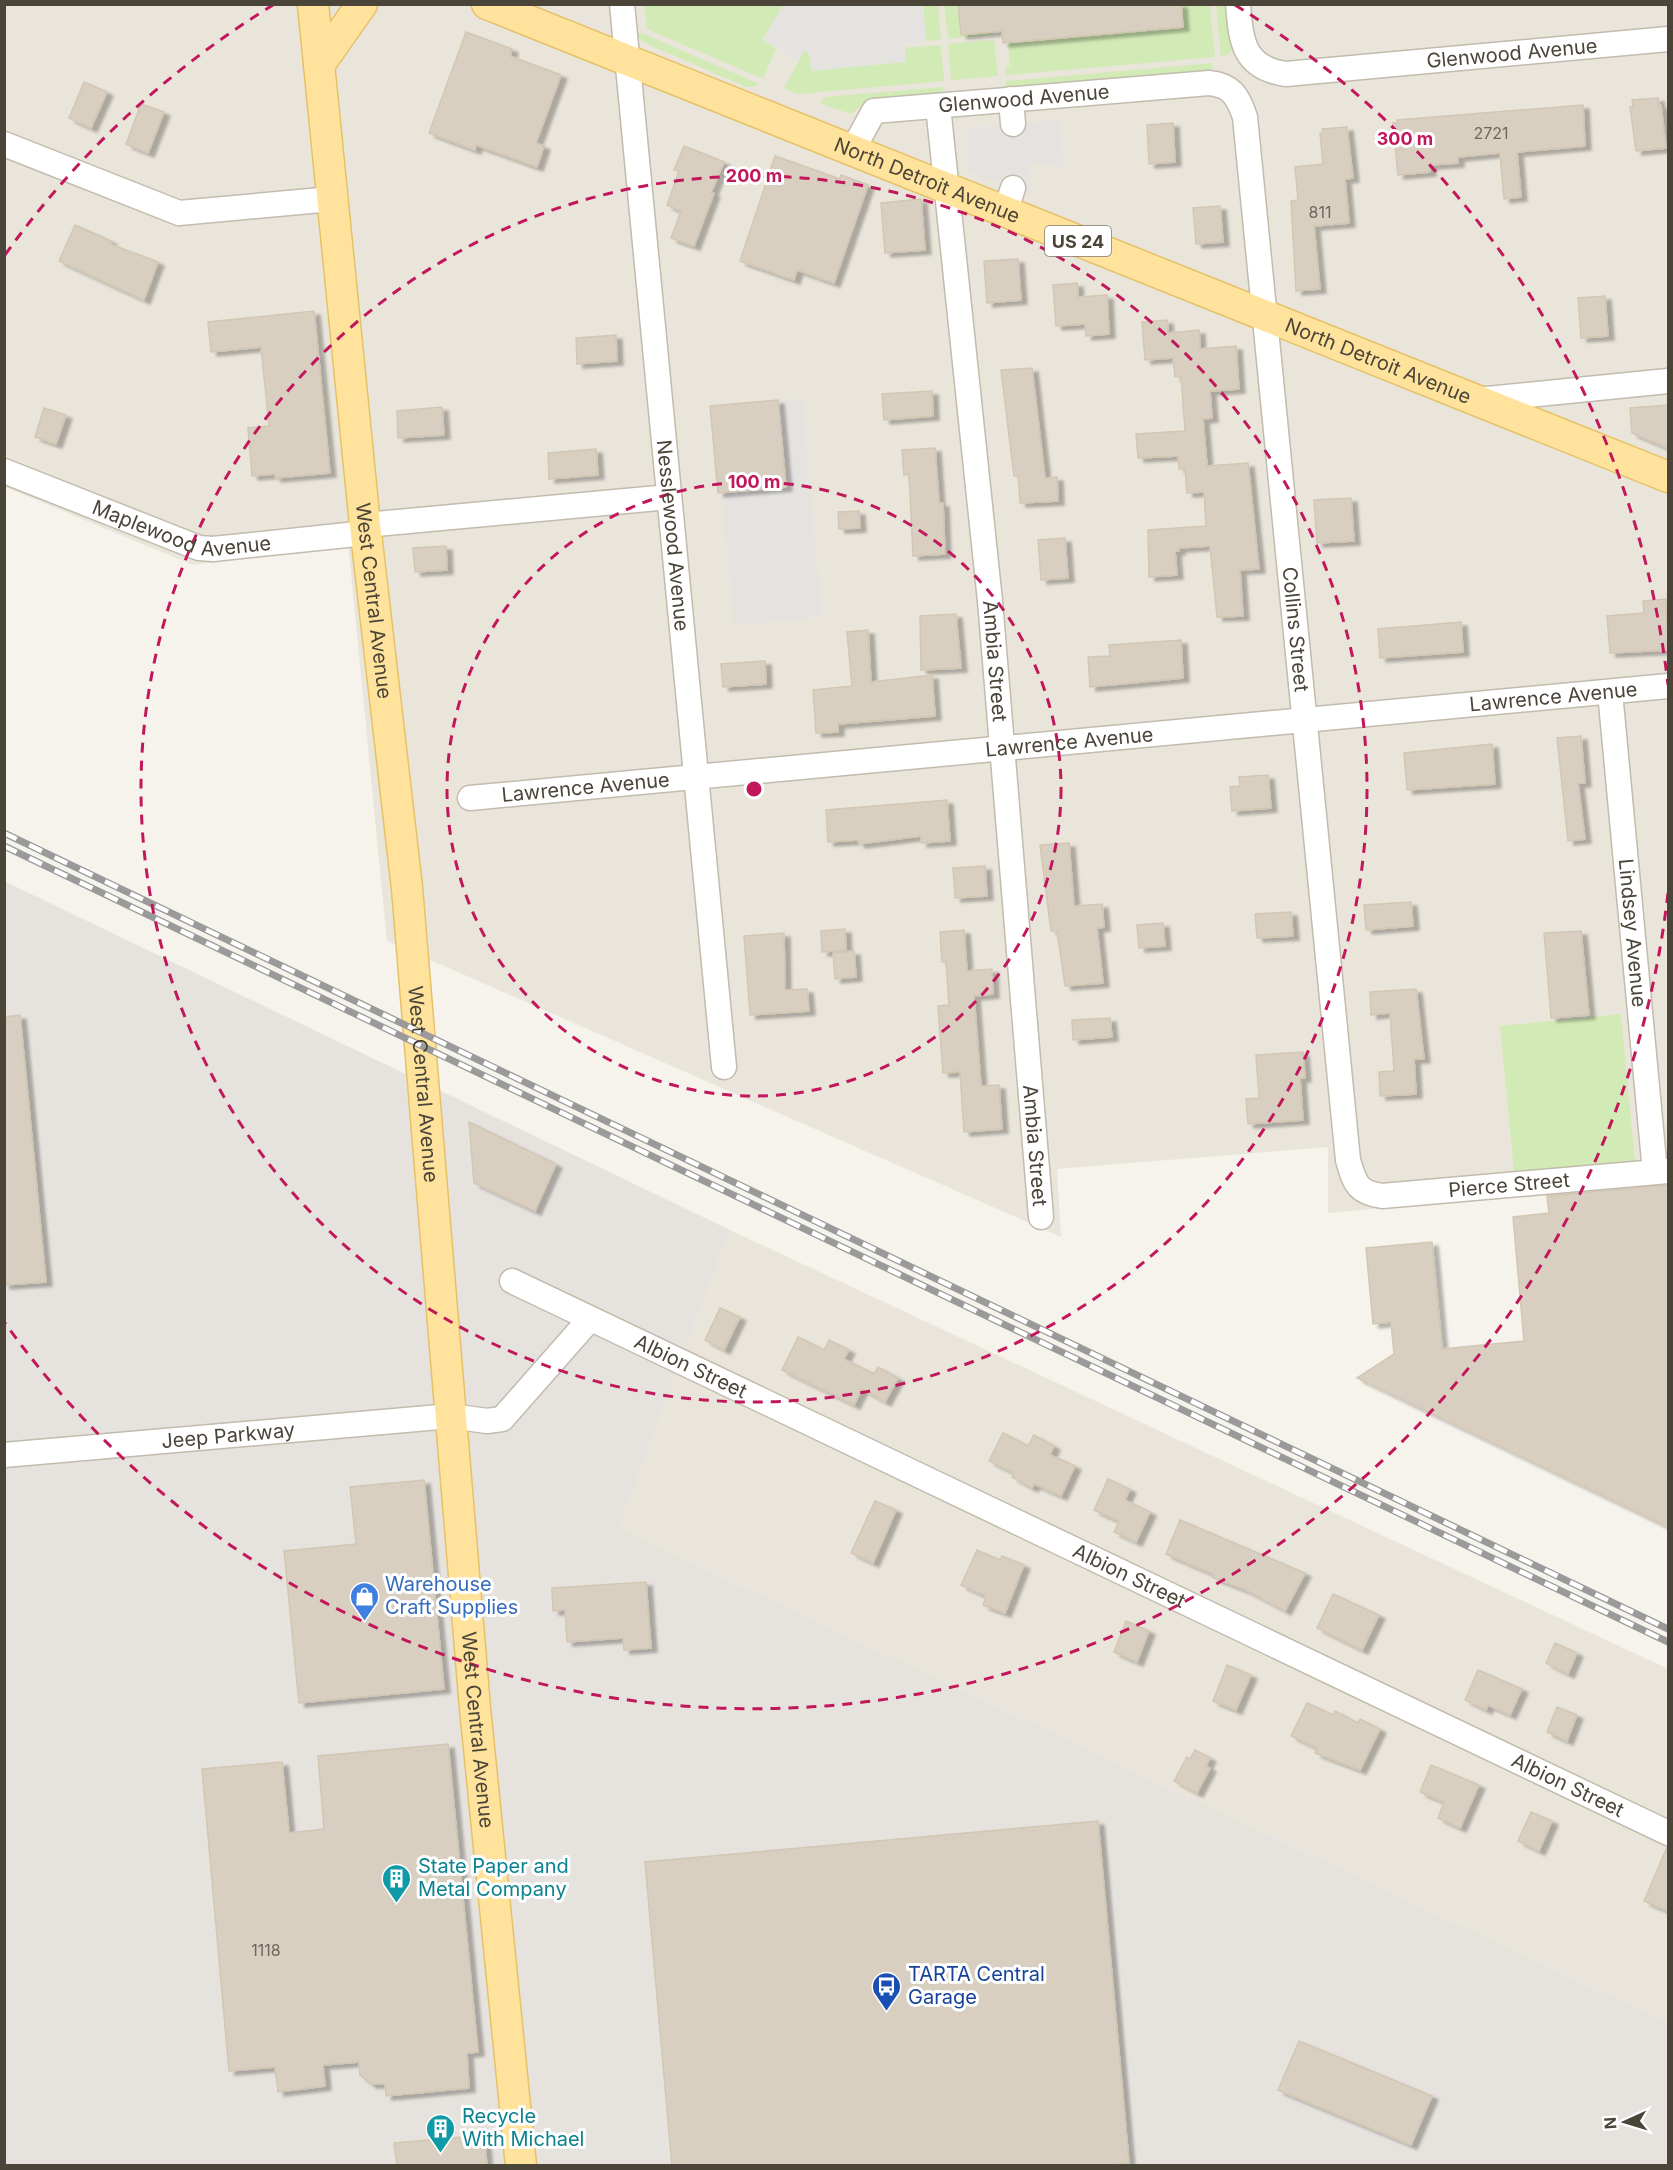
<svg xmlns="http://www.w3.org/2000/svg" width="1673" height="2170" font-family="Inter,sans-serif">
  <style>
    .residential { fill: #eae5da }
    .industrial { fill: #e6e2dd }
    .green { fill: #d2eab5 }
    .parking { fill: #e5e3e0 }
    .building { fill: #d8cfc1; stroke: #d3c7b4; stroke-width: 1.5; filter: url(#shadow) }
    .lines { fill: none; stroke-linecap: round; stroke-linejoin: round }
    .minor-casing { stroke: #c2bbae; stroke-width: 27 }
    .major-casing { stroke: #e6c16a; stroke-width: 33 }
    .minor { stroke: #fff; stroke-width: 24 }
    .major { stroke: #ffe39c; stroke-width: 30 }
    .rail-casing { stroke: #9a9a9a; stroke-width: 7 }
    .rail { stroke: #fff; stroke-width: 4.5; stroke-dasharray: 14; stroke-linecap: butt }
    .ring { fill: none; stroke: #c2185b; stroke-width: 3; stroke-dasharray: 10 8 }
    .labels { text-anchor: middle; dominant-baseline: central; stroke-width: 6; stroke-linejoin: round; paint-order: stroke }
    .number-label { font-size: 16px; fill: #6e675b }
    .shield { fill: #fff; stroke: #817c74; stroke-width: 1.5 }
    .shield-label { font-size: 18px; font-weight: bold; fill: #4b4439 }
    .street-label { font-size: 20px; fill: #4b4439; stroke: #fff }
    .shop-label { font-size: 20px; fill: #366cbe; stroke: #fff; text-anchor: start }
    .culture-label { font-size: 20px; fill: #0d838f; stroke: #fff; text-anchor: start }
    .transit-label { font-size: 20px; fill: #164399; stroke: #fff; text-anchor: start }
    .centre { fill: #c2185b; stroke: #fff; stroke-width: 3 }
    .ring-label { font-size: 18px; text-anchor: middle; font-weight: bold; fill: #c2185b; stroke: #fff; stroke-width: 6; stroke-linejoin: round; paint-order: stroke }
  </style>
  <defs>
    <filter id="shadow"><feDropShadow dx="6" dy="4" stdDeviation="1.5" flood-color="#0004"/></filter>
  </defs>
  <rect width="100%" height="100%" fill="#f6f3ec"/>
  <!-- residential -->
  <g class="residential">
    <path d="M4,5H1668V1181L1328,1213V1147L1057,1169L1061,1237L387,941L348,543L193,565L5,487Z"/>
    <path d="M730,1230L1668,1669V2023L619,1528Z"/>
  </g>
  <!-- industrial -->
  <path class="industrial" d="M4,881L730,1230L619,1528L1668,2023V2165H5Z"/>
  <!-- green -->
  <g class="green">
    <path d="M644,5H783L763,39L776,49L763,79L647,29Z"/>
    <path d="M923,5H938L941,40L926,41Z"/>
    <path d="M944,5H958L961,35L993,32V35L948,39Z"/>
    <path d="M1181,5H1210L1215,57L1006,75L1005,67L1010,66L1008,42L1183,27Z"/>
    <path d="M1216,5H1225L1232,51L1221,58Z"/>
    <path d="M642,33L759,84L753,87H746L645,43L636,35Z"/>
    <path d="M994,40L998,76L951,80L948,44Z"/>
    <path d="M941,45L944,81L797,94L784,88L804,51L810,52L812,70L905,61L904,48Z"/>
    <path d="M1213,63L1212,70L1006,88V81Z"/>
    <path d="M944,87L941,94L867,100L851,114L821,104L824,97Z"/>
    <path d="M1621,1014L1635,1161L1514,1172L1500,1026Z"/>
  </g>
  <!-- parking -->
  <g class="parking">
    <path d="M783,5H923L926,41L905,43V62L812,71L808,51H804L798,60L763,40Z"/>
    <path d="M1059,120L1064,167L1030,162L1029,194L970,171L966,128Z"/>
    <path d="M802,398L822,617L734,625L722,493L786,487L778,400Z"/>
  </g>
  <!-- building -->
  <g class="building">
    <path d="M958,4H1181L1183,27L1003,43L1002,31L961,35Z"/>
    <path d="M466,32L512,49L510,56L561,75L536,143L544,146L537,167L476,145L475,150L429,133Z"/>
    <path d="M84,82L107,92L91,128L69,118Z"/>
    <path d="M1658,98L1659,105H1661L1666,148L1636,151L1630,107H1633L1632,100Z"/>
    <path d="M141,104L164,112L148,153L126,144Z"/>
    <path d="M1583,105L1585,146L1517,152L1521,197L1504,199L1500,153L1458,157V163L1430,165V172L1398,175L1393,123H1397V120Z"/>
    <path d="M1173,123L1175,162L1149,164L1147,125Z"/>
    <path d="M1347,127L1353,178L1345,179L1349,223L1314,226L1320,289L1296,291L1291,201L1298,200L1295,167L1323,164L1320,133H1323L1322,129Z"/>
    <path d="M684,146L724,162L711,193H714L694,246L671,238L681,211L667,205L679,171L674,170Z"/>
    <path d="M775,156L840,179L841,175L868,185L834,283L797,270L794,280L740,261Z"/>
    <path d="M921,199L925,250L885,253L881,203Z"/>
    <path d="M1220,206L1223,242L1196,244L1193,208Z"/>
    <path d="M75,225L111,241L110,244L158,262L144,300L59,261Z"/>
    <path d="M1018,259L1021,300L987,303L984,261Z"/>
    <path d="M1077,283L1078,297L1107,295L1109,334L1086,336L1085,324L1056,326L1053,285Z"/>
    <path d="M1605,296L1608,336L1581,338L1578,298Z"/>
    <path d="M314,311L330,473L275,478V474L252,476L248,428L269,426L261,347L211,352L208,322Z"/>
    <path d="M1167,320L1168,333L1199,330L1200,349L1236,346L1239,389L1210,391L1212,418L1203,419L1207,466L1248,463L1259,569L1240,570L1243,616L1217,617L1210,546L1179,548V551H1175L1177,575L1149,577L1148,530L1206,526L1204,492L1187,493L1185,469H1179L1178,456L1138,458L1136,434L1185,431L1181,376L1175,377L1173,358L1145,360L1142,322Z"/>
    <path d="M616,335L617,361L577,364L576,338Z"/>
    <path d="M1032,368L1045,478L1057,477L1058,501L1020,503L1018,476H1014L1001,370Z"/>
    <path d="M932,391L933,416L884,420L882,394Z"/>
    <path d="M778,400L786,487L718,493L710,406Z"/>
    <path d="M1668,405V448L1632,433L1630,408Z"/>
    <path d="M442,407L444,435L398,438L397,411Z"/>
    <path d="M44,408L66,415L56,444L35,437Z"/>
    <path d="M935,448L939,503H943L945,554L913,556L909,474L904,475L902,450Z"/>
    <path d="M596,449L598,475L549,479L548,453Z"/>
    <path d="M1351,498L1354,541L1317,543L1314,500Z"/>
    <path d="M859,511L860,528L839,529L838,512Z"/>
    <path d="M1065,538L1068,578L1041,580L1038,540Z"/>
    <path d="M446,546L447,570L415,572L413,548Z"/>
    <path d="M1666,599L1668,650L1610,653L1607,616L1644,613L1643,601Z"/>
    <path d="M956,614L961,668L921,670L920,616Z"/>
    <path d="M1461,622L1463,652L1380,658L1378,629Z"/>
    <path d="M868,630L871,682L932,675L935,716L838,724V732L816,733L813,690L852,686L847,632Z"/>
    <path d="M1181,640L1183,678L1090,687L1088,657L1110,656L1109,645Z"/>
    <path d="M765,661L766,684L723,687L721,664Z"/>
    <path d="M1581,736L1585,783H1578L1585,839L1568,841L1557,738Z"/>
    <path d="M1492,744L1495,784L1407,790L1404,753Z"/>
    <path d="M1268,775L1271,808L1232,811L1230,787L1240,786L1239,777Z"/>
    <path d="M947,800L950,841L921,843V836L859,844L858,840L828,842L826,810Z"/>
    <path d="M1069,843L1074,906L1102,904L1104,927L1097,928L1103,983L1065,986L1057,931H1051L1040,845Z"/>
    <path d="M985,866L987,896L955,898L953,868Z"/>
    <path d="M1411,902L1413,926L1366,930L1364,905Z"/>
    <path d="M1291,912L1293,936L1257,938L1255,914Z"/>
    <path d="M1163,923L1165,946L1139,948L1137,925Z"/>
    <path d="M845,929L846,950L822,952L821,931Z"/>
    <path d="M964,930L967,971L992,969L993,994L974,996L981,1086L999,1085L1002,1129L964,1132L960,1072L943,1073L938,1006L949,1005L946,962H942L940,932Z"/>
    <path d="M1581,931L1589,1015L1551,1018L1544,933Z"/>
    <path d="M784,933L785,990L807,989L809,1011L750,1015L744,936Z"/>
    <path d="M854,951L856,977L835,979L833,953Z"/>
    <path d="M1416,989L1424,1059H1414L1416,1094L1380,1096L1379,1072L1394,1071L1390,1013L1371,1015L1370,992Z"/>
    <path d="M20,1015L46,1282L4,1285V1017Z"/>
    <path d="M1110,1018L1112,1037L1073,1040L1072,1020Z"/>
    <path d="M1303,1052L1305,1078H1300L1303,1120L1248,1124L1246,1099L1259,1098L1256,1055Z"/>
    <path d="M469,1122L556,1164L535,1211L474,1183Z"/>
    <path d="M1668,1185V1527L1357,1378L1394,1354L1391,1322L1373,1324L1366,1248L1432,1242L1442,1349L1524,1341L1513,1217L1549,1213L1547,1196Z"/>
    <path d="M720,1308L740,1317L724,1350L705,1340Z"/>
    <path d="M798,1337L824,1350L829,1340L849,1350L844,1359L874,1374L878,1367L898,1378L885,1402L862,1389L854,1405L782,1370Z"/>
    <path d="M1003,1433L1028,1446L1034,1435L1054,1446L1050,1455L1075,1466L1061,1496L1034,1484L1032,1488L1012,1477L1014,1473L989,1461Z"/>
    <path d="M1108,1479L1130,1489L1125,1500L1150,1512L1136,1542L1114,1532L1119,1521L1094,1510Z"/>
    <path d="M424,1480L444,1689L299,1703L284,1551L356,1544L350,1487Z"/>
    <path d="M875,1501L896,1510L873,1563L851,1553Z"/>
    <path d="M1180,1520L1305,1573L1285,1611L1246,1590L1212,1577L1213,1574L1166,1554Z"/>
    <path d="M977,1550L1000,1560L1002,1556L1024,1565L1005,1613L983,1605L986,1596L961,1585Z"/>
    <path d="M646,1582L651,1648L624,1650L623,1638L567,1642L565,1610L553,1611L552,1588Z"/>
    <path d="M1333,1594L1379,1615L1362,1650L1317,1628Z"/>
    <path d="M1126,1621L1149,1631L1137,1662L1114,1652Z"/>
    <path d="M1555,1643L1577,1653L1568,1674L1546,1663Z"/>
    <path d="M1227,1665L1251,1675L1236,1710L1213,1701Z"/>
    <path d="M1478,1670L1522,1689L1510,1715L1488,1705L1486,1710L1465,1700Z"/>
    <path d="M1307,1703L1333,1715L1335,1711L1358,1723L1360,1719L1380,1729L1360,1770L1315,1753L1317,1748L1291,1736Z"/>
    <path d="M1557,1707L1577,1715L1567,1741L1547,1732Z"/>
    <path d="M448,1744L478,2052L467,2053L469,2088L386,2096L385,2084H371L360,2075L359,2062L323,2065L325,2086L278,2092L275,2067L229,2071L202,1769L282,1762L289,1833L324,1829L318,1756Z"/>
    <path d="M1195,1750L1210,1758L1206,1766L1210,1768L1197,1793L1174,1781L1187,1757L1190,1759Z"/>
    <path d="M1431,1765L1479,1785L1460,1828L1438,1818L1444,1802L1420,1792Z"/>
    <path d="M1531,1812L1552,1821L1539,1851L1518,1841Z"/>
    <path d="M1098,1821L1129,2163L1098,2166H672L645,1862Z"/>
    <path d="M1667,1847H1668V1911L1644,1901Z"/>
    <path d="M1299,2041L1432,2096L1411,2145L1278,2090Z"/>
    <path d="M484,2135L487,2166H397L394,2143Z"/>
  </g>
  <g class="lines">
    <defs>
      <g id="minor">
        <path id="s1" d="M622,4L724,1067"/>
        <path id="s2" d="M1238,4C1241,41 1243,68 1286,74L1668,39"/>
        <path d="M1011,99L1013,124"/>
        <path id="s3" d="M938,106L990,601L1041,1217"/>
        <path d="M4,144L179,213L332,199"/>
        <path id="s4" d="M852,151L874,111L1209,83C1231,85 1238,96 1245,117L1348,1160C1355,1183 1356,1192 1382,1196L1668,1171"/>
        <path d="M1005,212L1013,188"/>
        <path d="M1477,400L1668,381"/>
        <path id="s5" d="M4,471L199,548L213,549L366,533"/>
        <path d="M365,525L669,497"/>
        <path id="s6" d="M1610,692L1655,1172"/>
        <path id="s7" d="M470,798L1668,686"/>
        <path id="s8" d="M512,1281L1668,1833"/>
        <path id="s9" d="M4,1455L451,1416L487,1421L502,1419L590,1319"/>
      </g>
      <g id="major">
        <path id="s10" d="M313,4L365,525L407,888L475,1708L521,2166"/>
        <path id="s11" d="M487,4L1668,477"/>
        <path d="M319,65L362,4"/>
      </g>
    </defs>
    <!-- minor casing -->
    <use href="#minor" class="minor-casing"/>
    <!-- major casing -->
    <use href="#major" class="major-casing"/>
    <!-- minor -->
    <use href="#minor" class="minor"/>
    <!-- major -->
    <use href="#major" class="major"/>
    <defs>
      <g id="rail">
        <path d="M4,833L1668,1629"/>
        <path d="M4,846L1668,1642"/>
      </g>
    </defs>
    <!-- rail casing -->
    <use href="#rail" class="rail-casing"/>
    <!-- rail -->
    <use href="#rail" class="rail"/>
  </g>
  <!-- distance rings -->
  <g class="ring">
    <circle cx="754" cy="789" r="307"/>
    <circle cx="754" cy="789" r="613"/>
    <path d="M1668 893A920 920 0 0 1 5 1323M5 255A920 920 0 0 1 273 5M1235 5A920 920 0 0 1 1668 685"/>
  </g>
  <!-- icons -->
  <defs>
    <symbol id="shop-pin" viewBox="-11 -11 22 30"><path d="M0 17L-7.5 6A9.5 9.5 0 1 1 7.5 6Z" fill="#3f7fe0" stroke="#fff"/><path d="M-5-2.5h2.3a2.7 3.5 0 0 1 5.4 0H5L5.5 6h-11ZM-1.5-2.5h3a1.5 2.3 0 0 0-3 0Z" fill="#fff"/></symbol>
    <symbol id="building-pin" viewBox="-11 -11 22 30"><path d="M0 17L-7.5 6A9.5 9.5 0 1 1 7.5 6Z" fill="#0f9aa8" stroke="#fff"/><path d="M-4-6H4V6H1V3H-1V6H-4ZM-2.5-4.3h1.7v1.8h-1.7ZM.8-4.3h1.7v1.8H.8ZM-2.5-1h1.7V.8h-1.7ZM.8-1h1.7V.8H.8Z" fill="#fff"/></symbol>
    <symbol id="bus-pin" viewBox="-11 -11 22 30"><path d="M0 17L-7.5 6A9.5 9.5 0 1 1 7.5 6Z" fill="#1a4fb4" stroke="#fff"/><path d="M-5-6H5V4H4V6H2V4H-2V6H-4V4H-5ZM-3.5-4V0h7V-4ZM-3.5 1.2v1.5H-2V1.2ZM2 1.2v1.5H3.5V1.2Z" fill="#fff"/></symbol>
  </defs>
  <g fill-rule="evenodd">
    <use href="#shop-pin" x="348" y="1580" width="33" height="45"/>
    <use href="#building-pin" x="380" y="1862" width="33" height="45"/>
    <use href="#bus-pin" x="870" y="1970" width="33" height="45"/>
    <use href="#building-pin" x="424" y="2112" width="33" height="45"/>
  </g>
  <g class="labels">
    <!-- number labels -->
    <g class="number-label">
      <text x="1491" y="133">2721</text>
      <text x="1320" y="212">811</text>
      <text x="266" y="1950">1118</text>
    </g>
    <!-- shield labels -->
    <rect class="shield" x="1045" y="226" width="66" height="30" rx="4.5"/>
    <g class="shield-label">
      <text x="1078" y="241">US 24</text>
    </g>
    <!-- street labels -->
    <g class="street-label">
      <text stroke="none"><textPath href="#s2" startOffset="322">Glenwood Avenue</textPath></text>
      <text stroke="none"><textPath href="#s4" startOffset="196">Glenwood Avenue</textPath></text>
      <text stroke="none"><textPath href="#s11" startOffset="474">North Detroit Avenue</textPath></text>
      <text stroke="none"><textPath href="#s11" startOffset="960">North Detroit Avenue</textPath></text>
      <text stroke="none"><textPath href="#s5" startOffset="189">Maplewood Avenue</textPath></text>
      <text stroke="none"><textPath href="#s1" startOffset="534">Nesslewood Avenue</textPath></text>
      <text stroke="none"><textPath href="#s10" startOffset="600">West Central Avenue</textPath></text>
      <text stroke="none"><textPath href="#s4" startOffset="950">Collins Street</textPath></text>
      <text stroke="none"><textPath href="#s3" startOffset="558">Ambia Street</textPath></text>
      <text stroke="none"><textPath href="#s7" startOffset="1088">Lawrence Avenue</textPath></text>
      <text stroke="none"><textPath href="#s7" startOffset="602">Lawrence Avenue</textPath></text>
      <text stroke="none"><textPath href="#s7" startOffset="116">Lawrence Avenue</textPath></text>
      <text stroke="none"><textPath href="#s6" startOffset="242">Lindsey Avenue</textPath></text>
      <text stroke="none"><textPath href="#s10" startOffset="1086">West Central Avenue</textPath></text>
      <text stroke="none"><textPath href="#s3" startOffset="1044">Ambia Street</textPath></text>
      <text stroke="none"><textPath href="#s4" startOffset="1665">Pierce Street</textPath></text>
      <text stroke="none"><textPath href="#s8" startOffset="198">Albion Street</textPath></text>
      <text stroke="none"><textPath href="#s9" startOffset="225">Jeep Parkway</textPath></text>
      <text stroke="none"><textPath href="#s8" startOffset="684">Albion Street</textPath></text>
      <text stroke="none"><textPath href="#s10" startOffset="1734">West Central Avenue</textPath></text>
      <text stroke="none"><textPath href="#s8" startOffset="1170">Albion Street</textPath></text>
    </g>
    <!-- shop labels -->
    <g class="shop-label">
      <text x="385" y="1584">Warehouse<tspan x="385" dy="23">Craft Supplies</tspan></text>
    </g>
    <!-- culture labels -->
    <g class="culture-label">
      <text x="418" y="1866">State Paper and<tspan x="418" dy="23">Metal Company</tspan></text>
      <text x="462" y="2116">Recycle<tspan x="462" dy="23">With Michael</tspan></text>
    </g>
    <!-- transit labels -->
    <g class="transit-label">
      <text x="908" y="1974">TARTA Central<tspan x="908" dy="23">Garage</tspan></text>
    </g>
  </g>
  <circle cx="754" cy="789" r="9" class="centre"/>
  <g class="ring-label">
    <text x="1405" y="145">300 m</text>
    <text x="754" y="182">200 m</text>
    <text x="754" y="488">100 m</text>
  </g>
  <!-- border -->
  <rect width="1673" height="2170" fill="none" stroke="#4b4439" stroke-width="12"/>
  <!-- north arrow -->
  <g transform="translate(1625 2122) rotate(266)" stroke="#ffffff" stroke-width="4.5" paint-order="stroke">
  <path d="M0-4.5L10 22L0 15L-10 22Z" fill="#4b4439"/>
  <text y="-9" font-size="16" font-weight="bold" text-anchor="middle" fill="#4b4439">N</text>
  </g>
</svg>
